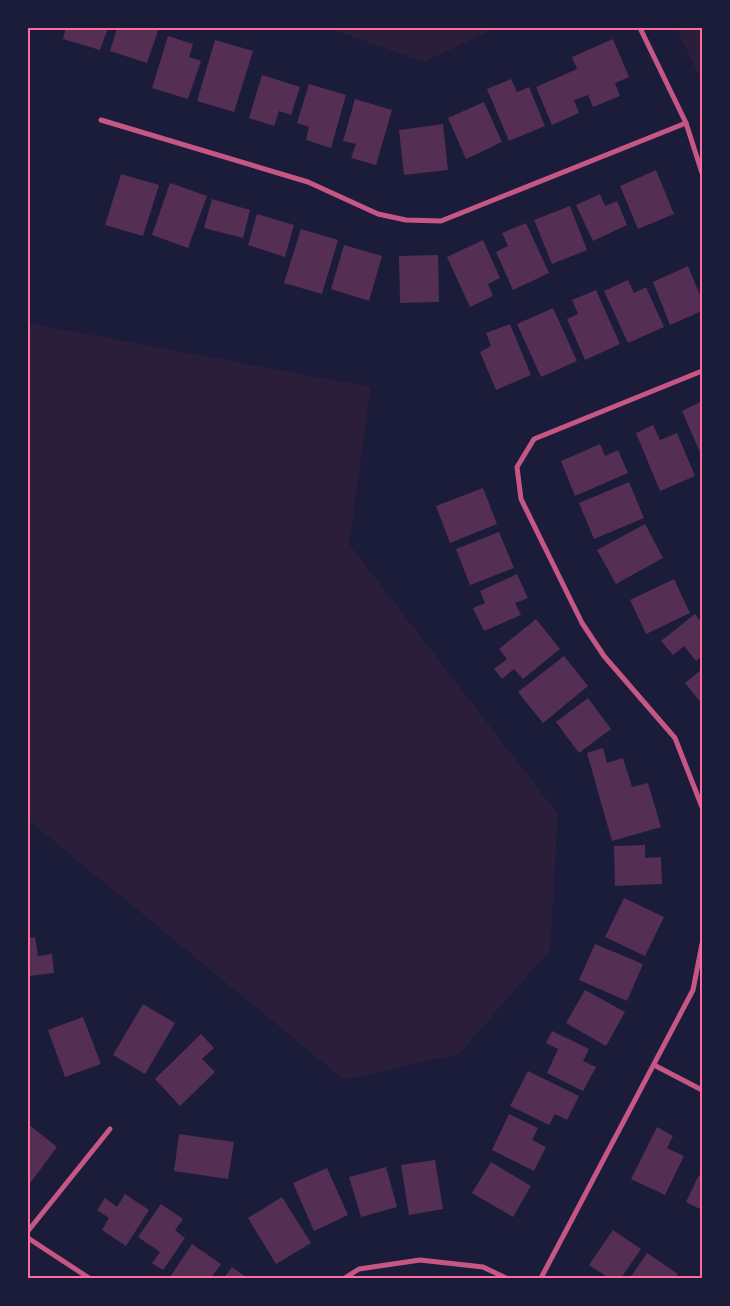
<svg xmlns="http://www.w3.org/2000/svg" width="730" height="1306" font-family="'Crimson Pro',serif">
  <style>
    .green { fill: #2a1e3b }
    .building { fill: #542f53 }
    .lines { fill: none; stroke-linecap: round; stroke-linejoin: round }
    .minor { stroke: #c65784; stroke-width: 5 }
    .neatline { fill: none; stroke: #ff6b9d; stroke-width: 2 }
  </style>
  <rect width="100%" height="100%" fill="#1b1b3a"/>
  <!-- green -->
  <g class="green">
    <path d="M328,28H496L424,62Z"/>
    <path d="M676,28H702V82Z"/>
    <path d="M28,323L371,387L349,544L558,814L550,950L459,1054L344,1080L28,820Z"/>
  </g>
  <!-- building -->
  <g class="building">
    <path d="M66,28H108L100,50L63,39Z"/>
    <path d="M117,28H159L147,63L110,51Z"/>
    <path d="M168,36L193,44L189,57L201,61L188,99L152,88Z"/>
    <path d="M613,39L629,77L615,83L620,96L593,107L588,95L574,100L579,113L552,125L536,87L577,69L572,57Z"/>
    <path d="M215,40L253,51L234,112L197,101Z"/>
    <path d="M262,75L300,87L291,115L279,111L274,126L249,118Z"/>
    <path d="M511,79L517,92L529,87L545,126L509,141L487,89Z"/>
    <path d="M309,84L346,95L331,148L306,140L309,127L297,123Z"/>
    <path d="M355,99L392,110L376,165L351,158L356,144L343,141Z"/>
    <path d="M484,102L502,142L466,159L448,118Z"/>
    <path d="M443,124L448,170L404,175L399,130Z"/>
    <path d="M656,170L674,214L638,229L620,186Z"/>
    <path d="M121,174L159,185L143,236L105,225Z"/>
    <path d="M170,183L207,196L188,248L152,235Z"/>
    <path d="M600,194L605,206L617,201L627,225L593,241L576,205Z"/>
    <path d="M212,199L250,210L243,238L204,228Z"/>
    <path d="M570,206L587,250L552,264L534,220Z"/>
    <path d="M257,214L294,225L285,257L248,245Z"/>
    <path d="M526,223L549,273L513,290L496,252L508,246L502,233Z"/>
    <path d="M301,229L338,240L322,294L284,283Z"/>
    <path d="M483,240L500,278L488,284L493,296L470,307L447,257Z"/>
    <path d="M344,245L382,256L369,301L331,289Z"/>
    <path d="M438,255L439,302L400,303L399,256Z"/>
    <path d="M688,266L702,300V311L670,325L653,282Z"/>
    <path d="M628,280L634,293L646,287L664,327L628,343L604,291Z"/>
    <path d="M596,290L620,344L585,360L567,319L578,314L572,300Z"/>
    <path d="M553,308L577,361L541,377L517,324Z"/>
    <path d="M510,324L531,375L496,390L480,352L491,346L486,333Z"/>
    <path d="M702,401V457L682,411Z"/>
    <path d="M653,425L660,440L677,433L695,476L660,491L636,433Z"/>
    <path d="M600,444L605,456L618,450L628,473L575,496L561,461Z"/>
    <path d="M629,482L644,518L594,539L579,503Z"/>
    <path d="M483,488L497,524L450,543L436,506Z"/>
    <path d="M645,524L663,558L616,584L597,550Z"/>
    <path d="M499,532L514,568L470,585L456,549Z"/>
    <path d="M517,574L528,598L515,603L521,615L484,631L473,608L485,603L480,591Z"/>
    <path d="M674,579L690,613L646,634L630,600Z"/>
    <path d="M695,614L702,623V656L696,661L684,646L673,655L661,641Z"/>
    <path d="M536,619L560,649L523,679L514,669L502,679L494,669L507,659L499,649Z"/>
    <path d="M564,656L588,686L543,723L518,692Z"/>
    <path d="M702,669V704L685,683Z"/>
    <path d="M588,698L611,729L579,753L556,722Z"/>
    <path d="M603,748L607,763L623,758L632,787L648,783L661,827L612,841L587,753Z"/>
    <path d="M645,845V858L661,857L662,884L615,886L614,846Z"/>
    <path d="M624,898L664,917L645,956L605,937Z"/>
    <path d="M35,937L38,956L52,954L54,973L28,976V938Z"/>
    <path d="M595,944L643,964L627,1001L579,980Z"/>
    <path d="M585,990L625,1012L606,1046L566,1023Z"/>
    <path d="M143,1004L175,1023L145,1074L113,1055Z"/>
    <path d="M83,1017L101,1064L65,1077L48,1030Z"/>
    <path d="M552,1031L589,1049L583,1061L596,1067L583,1091L547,1073L558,1049L546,1043Z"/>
    <path d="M201,1034L214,1048L202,1059L215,1072L180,1106L155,1079Z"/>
    <path d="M528,1071L579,1096L567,1120L555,1114L549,1125L510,1106Z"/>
    <path d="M509,1114L538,1128L532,1140L546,1147L534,1171L492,1150Z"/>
    <path d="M28,1124L57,1147L31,1182L28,1180Z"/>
    <path d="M657,1127L673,1136L667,1148L684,1156L665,1195L631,1179Z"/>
    <path d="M179,1134L234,1142L228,1179L174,1171Z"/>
    <path d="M435,1160L443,1209L409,1215L401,1165Z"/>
    <path d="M491,1162L531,1186L513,1217L472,1193Z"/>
    <path d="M386,1167L397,1207L361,1217L349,1177Z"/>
    <path d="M327,1168L348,1215L314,1231L293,1183Z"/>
    <path d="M699,1175L702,1177V1210L686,1202Z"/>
    <path d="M125,1194L149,1210L126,1246L102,1230L109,1218L97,1210L105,1198L117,1207Z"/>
    <path d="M282,1197L311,1243L276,1264L248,1218Z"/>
    <path d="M161,1204L183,1219L175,1230L185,1238L163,1270L152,1263L160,1252L138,1237Z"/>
    <path d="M613,1230L641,1249L621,1278H609L589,1265Z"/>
    <path d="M192,1244L221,1264L211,1278H171L170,1277Z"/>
    <path d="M647,1253L678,1274L675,1278H630Z"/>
    <path d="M232,1267L247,1278H224Z"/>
  </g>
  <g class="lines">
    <!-- minor -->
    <g class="minor">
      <path d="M640,28L686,123L702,173"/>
      <path d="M101,120L308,182L378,214L406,220L441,221L686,123"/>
      <path d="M702,371L534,439L517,467L521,499L582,623L604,656L675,738L702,807"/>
      <path d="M654,1065L702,1090"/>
      <path d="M28,1231L110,1129"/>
      <path d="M28,1238L89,1278"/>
      <path d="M345,1278L359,1269L420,1260L483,1267L506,1278"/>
      <path d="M541,1278L693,990L702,944"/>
    </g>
  </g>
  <!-- border -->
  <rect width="730" height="1306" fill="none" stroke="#1b1b3a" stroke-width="58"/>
  <rect x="29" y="29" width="672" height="1248" class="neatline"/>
</svg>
